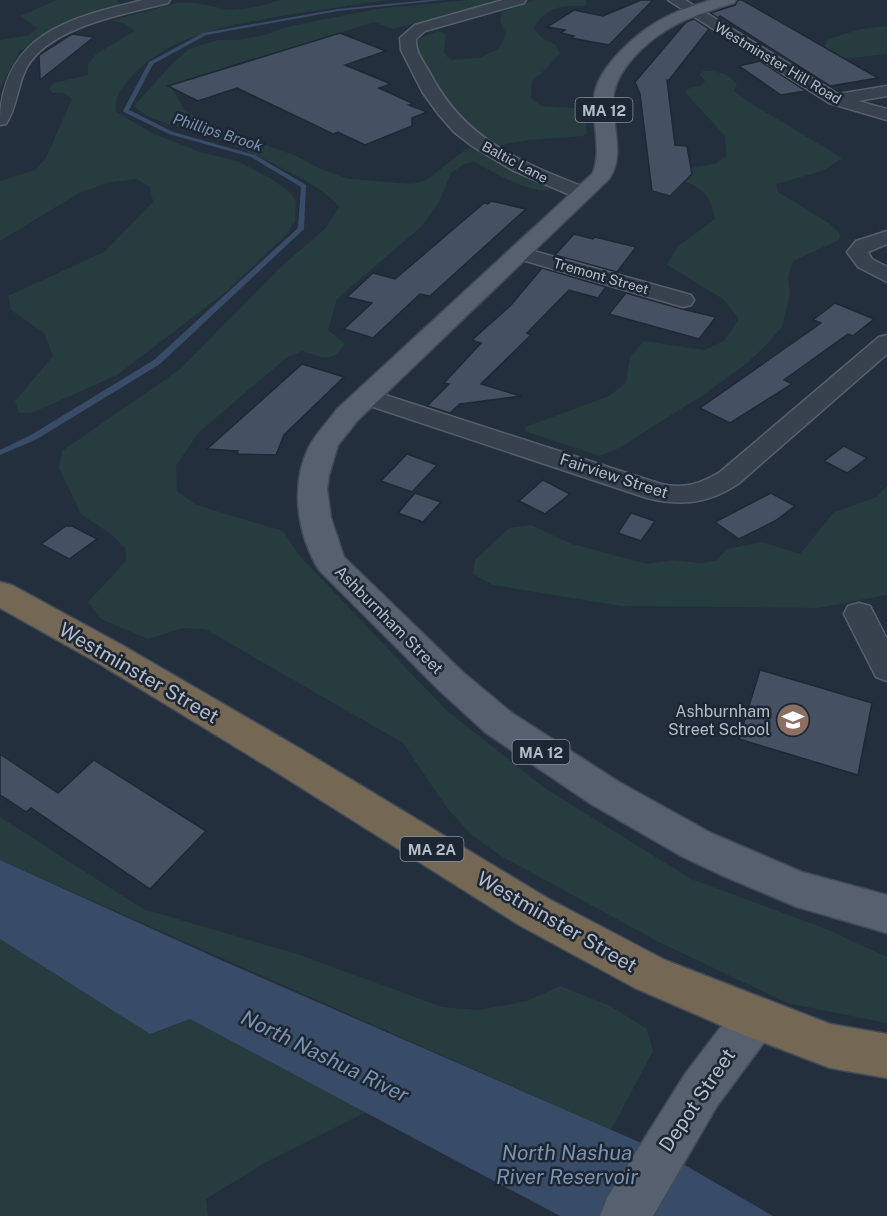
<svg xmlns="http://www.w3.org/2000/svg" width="887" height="1216" font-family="'Public Sans',sans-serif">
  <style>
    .green { fill: #263c3f }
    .water { fill: #394c67 }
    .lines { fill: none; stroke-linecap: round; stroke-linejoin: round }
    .stream { fill: #394c67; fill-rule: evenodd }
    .building { fill: #455162; stroke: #1f2835; stroke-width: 1.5 }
    .minor-casing { stroke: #565f6c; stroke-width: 3 }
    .major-casing { stroke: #414a57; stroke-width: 3 }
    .highway-casing { stroke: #434c59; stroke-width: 3 }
    .minor { fill: #38414e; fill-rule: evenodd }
    .major { fill: #56606e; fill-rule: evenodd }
    .highway { fill: #746855; fill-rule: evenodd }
    .labels { text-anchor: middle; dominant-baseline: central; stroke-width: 5; stroke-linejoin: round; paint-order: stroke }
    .far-street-label { font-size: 14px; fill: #b4bcc9; stroke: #1d2633 }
    .shield { fill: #1d2633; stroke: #878f9c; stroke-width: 1.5 }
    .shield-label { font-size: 15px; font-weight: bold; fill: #b4bcc9 }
    .far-water-label { font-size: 15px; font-style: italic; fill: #7c92b1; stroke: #1d2633 }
    .street-label { font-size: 16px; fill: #b4bcc9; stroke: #1d2633 }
    .poi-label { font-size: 16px; fill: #b4bcc9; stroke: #1d2633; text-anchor: end }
    .near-street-label { font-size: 20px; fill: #b4bcc9; stroke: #1d2633 }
    .near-water-label { font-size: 21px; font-style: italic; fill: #7c92b1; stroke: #1d2633 }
  </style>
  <rect width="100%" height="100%" fill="#242f3e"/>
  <!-- green -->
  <g class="green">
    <path d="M57,0H117L120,4L116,8L68,26L20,51L0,88V40L29,35L38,28L20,16Z"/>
    <path d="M281,0H389C355,4 322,10 288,15C230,25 171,33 129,79C120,90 114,98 116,112L154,134L200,152L237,161L270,178L290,192L296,202L295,221L286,235L226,292L117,375L34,412L19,413L15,401L53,356L44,333L11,310L8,296L104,252L153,202L150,187L137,179L110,182L79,193L0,241V181L35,170L46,158L72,99L64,93H53L49,89L54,83L88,75V64L96,54L135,31L124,23L110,21L177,3C194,1 209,6 225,9C242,11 265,5 281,0Z"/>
    <path d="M468,0H510L392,29L374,22L278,53L249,65L242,62L169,86L178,97L183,108L204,124L294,155L323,170L349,179L412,184L425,181L466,149L475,147L548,185L551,189C532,196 492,171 474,162L464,164L451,173L439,202L422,226L337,299L328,330L345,344C332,364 322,358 303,351L286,358L198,433L176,466L177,491L196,505L283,531L299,555L446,710L546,789L691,879L824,928L887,957V1023L787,1003L657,941L501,856L473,836L447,808L403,743L205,629L182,628L148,639L101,619L88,602L126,561L125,548L111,534L81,514L59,468L62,451L179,370L283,265L326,228L339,207C328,193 314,186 299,177C262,157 232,144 193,131C174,125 147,120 134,106L172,64L189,49L218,40H237L266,35L286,27L376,9Z"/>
    <path d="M534,0H586L587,4L584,6C561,5 544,8 534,29L544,40L555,44L560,53L546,69L532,81L531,98L541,106L584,109L587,133L583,136L528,140L497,146L483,143L459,118L414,50L418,39L438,31L446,34L444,52L450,60L479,58L499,49L506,34L500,21L501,13Z"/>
    <path d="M887,26V54L841,59L824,48L828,39L861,29Z"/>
    <path d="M703,71C718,71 726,72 737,84L734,91L747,101L842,158L825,170L776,184L778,192L830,224L840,234L839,240L793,261L788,276L790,294L782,327L768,343L746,364L703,395L619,448L600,456L525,431V427L609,396L626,383L630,357L644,341L704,350L724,341L739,319L723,299L667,265L677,247L715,219C709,183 690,185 660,173L715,164L726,156L725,136L685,92L687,89L702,85L705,81L700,74Z"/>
    <path d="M887,486V595L817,608L622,606L493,585L473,574L475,560L509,528L531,525L572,544L648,564L674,560L700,563L716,561L727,549L762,542L800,554L834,512L877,497Z"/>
    <path d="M0,817L143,909L300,955L442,1007L479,1010L527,1001L560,986L610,1006L647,1029L653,1051L611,1130L0,860Z"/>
    <path d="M0,939L150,1034L190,1019L366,1112L266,1162L206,1199L208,1216H0Z"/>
  </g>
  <!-- water -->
  <path class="water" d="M0,860L223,961L662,1152L773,1216H560L190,1019L150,1034L0,939Z"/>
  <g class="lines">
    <!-- stream -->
    <path class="stream" d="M428,0H443L338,11L206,35L153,64L129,110L173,132L255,155L306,185L304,229L160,364L37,439L0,455V450L31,435L154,360L298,228L301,187L251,157L169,134L124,112L123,111L149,62L203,33L338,9Z"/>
  </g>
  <!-- building -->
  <g class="building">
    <path d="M641,0H653L609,45L571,38L574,36L561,33L565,30L547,27L574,10L603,16Z"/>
    <path d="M738,0H742L878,78L830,86L720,16L718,18L710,13L735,5Z"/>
    <path d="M694,19L709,29L669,80H667L675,145L687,146L692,174L670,196L652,191L640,94L635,82L686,22Z"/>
    <path d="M340,33L386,51L345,65L391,84L379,88L414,104L409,105L427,112L412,118V126L365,145L338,132L333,134L237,88L198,101L168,86Z"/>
    <path d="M72,34L94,37L40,80L39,55Z"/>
    <path d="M760,61L806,91L781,95L739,66Z"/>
    <path d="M491,201L526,209L430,296L420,294L373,338L344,329L372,303L347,297L373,273L395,279L484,203L488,204Z"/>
    <path d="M574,234L593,239L595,237L636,247L617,272L555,255Z"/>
    <path d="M542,268L606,287L598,298L569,290L527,333L531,335L481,384L521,396L460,404L450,413L427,406L449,384L444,383L481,343L472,340L511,305Z"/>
    <path d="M626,293L682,309L716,317L699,339L609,314Z"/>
    <path d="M835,303L874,319L853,336L848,334L784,380L792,384L730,423L700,408L821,323L813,320Z"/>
    <path d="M302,364L344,377L284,435L276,455L237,454L238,451L207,449Z"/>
    <path d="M844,446L867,458L847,473L824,461Z"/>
    <path d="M407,454L437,465L412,492L381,481Z"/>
    <path d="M543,480L570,494L545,514L519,501Z"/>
    <path d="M415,493L441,502L423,522L398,513Z"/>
    <path d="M771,493L795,506L775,521L739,539L715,522Z"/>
    <path d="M631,513L655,521L641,541L618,533Z"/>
    <path d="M66,526H72L97,539L69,559L41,544Z"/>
    <path d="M760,670L872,703L858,775L739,739Z"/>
    <path d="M0,754L58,793L94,760L206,831L150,889L31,808L26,812L0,795Z"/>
  </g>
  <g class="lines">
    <defs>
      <g id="minor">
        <path d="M143,0H170L168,3C126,14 51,26 27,67C17,85 18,106 6,124L0,125C0,35 68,18 143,0Z"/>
        <path d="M503,0H526L524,3L425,31L416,39C415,53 424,61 430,73C464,140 522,163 589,189L592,193L589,197H575L512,170L472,146L454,132L439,115L423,93L401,50L400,38L415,25Z"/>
        <path d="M668,0H685L838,94L887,86V96L858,101L887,109V120L829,103Z"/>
        <path d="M887,231V244L868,252L872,259L887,267V282L858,267L847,252L856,241Z"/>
        <path d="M519,247L691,295L694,300L691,305L683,307L512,257L509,253L512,249Z"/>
        <path d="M887,335V354L738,484C709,503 682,507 647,498L358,402L355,397L358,392L367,390L376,392L661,484C685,489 700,484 720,472L879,337Z"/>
        <path d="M859,603L870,606L887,639V681L876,677L844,614L848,606Z"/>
      </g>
      <g id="major">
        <path d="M711,0H736L734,3C715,9 695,15 677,24C648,39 610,72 613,107C614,131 624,158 609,179L357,421L338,445L329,475L327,489L331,518L344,557L465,674L512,713L619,782L711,833L802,872L887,895V933L797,907L721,875L683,857L591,804L486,733L441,692L319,570C297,534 290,485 309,447C316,433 328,422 337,409L593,173C602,148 592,125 594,99C595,69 638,31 664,18C679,10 695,5 711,0Z"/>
        <path d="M755,997L771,1003L777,1018L771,1033L717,1106L653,1216H600L607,1198L685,1074L739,1003Z"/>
      </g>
      <path id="highway" d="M0,582L12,585L122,645L299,748L549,899L665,960L830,1024L887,1034V1078L830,1068L739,1033L635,988L519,925L273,770L98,663L0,608Z"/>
    </defs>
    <!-- minor casing -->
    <use href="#minor" class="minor-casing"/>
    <!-- major casing -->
    <use href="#major" class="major-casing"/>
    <!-- highway casing -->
    <use href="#highway" class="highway-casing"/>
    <!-- minor -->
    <use href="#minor" class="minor"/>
    <!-- major -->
    <use href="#major" class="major"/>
    <!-- highway -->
    <use href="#highway" class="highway"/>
  </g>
  <!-- icons -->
  <defs>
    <symbol id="school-disc" viewBox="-11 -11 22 22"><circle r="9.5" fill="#8d6e63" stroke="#1d2633"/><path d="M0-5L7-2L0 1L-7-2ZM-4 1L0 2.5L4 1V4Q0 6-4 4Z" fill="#fff"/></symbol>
  </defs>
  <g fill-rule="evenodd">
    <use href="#school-disc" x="774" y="701" width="38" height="38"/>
  </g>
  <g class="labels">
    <!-- far-street labels -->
    <g class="far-street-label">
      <text transform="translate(778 63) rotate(31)">Westminster Hill Road</text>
      <text transform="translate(515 162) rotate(28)">Baltic Lane</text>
      <text transform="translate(601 276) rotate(16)">Tremont Street</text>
    </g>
    <!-- shield labels -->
    <g class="shield">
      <rect x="575.5" y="98" width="57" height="24" rx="4.5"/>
      <rect x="512.5" y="740" width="57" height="24" rx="4.5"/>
      <rect x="400.5" y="837" width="63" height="24" rx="4.5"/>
    </g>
    <g class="shield-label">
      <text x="604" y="110">MA 12</text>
      <text x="541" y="752">MA 12</text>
      <text x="432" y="849">MA 2A</text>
    </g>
    <!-- far-water labels -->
    <g class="far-water-label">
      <text transform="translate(218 132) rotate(18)">Phillips Brook</text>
    </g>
    <!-- street labels -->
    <g class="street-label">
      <text transform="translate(614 476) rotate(18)">Fairview Street</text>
      <text transform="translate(389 620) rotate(45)">Ashburnham Street</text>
    </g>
    <!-- poi labels -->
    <g class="poi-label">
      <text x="770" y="711">Ashburnham<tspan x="770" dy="18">Street School</tspan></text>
    </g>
    <!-- near-street labels -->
    <g class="near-street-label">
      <text transform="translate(139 673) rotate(30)">Westminster Street</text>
      <text transform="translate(557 922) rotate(30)">Westminster Street</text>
      <text transform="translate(697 1100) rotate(-56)">Depot Street</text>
    </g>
    <!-- near-water labels -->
    <g class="near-water-label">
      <text transform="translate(325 1056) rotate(26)">North Nashua River</text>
      <text x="567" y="1152">North Nashua<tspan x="567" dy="24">River Reservoir</tspan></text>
    </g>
  </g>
</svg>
